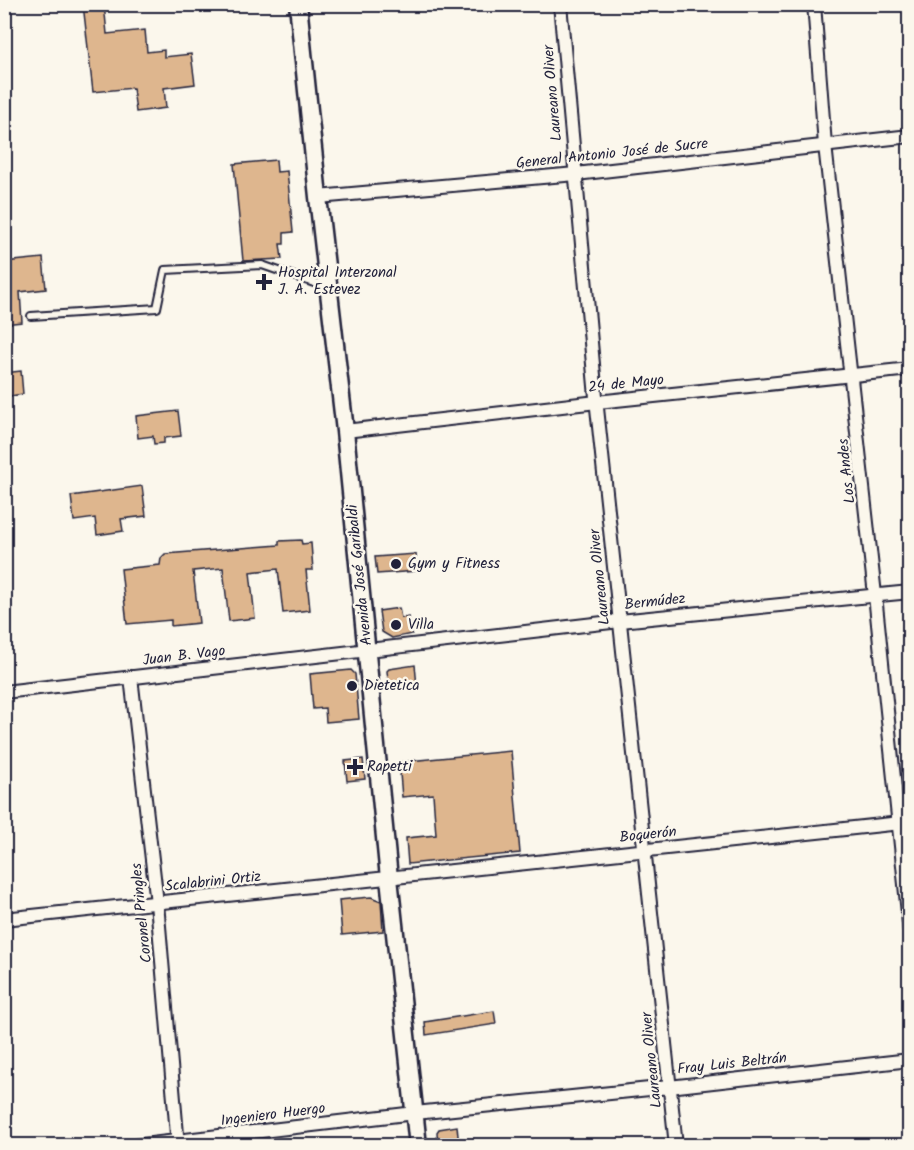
<svg xmlns="http://www.w3.org/2000/svg" width="914" height="1150" font-family="Kalam,sans-serif">
  <style>
    .building { fill: #deb68e; stroke: #22223b; stroke-width: 1.5 }
    .lines { fill: none; stroke-linecap: round; stroke-linejoin: round }
    .lane-casing { stroke: #22223b; stroke-width: 10 }
    .street-casing { stroke: #22223b; stroke-width: 16 }
    .secondary-casing { stroke: #22223b; stroke-width: 21 }
    .lane { stroke: #fbf7ec; stroke-width: 6 }
    .street { stroke: #fbf7ec; stroke-width: 12 }
    .secondary { stroke: #fbf7ec; stroke-width: 16 }
    .poi-dot { fill: #22223b; stroke: #fbf7ec; stroke-width: 2 }
    .labels { text-anchor: middle; dominant-baseline: central; stroke-width: 5; stroke-linejoin: round; paint-order: stroke }
    .street-label { font-size: 15px; fill: #22223b; stroke: #fbf7ec }
    .poi-label { font-size: 15px; fill: #22223b; stroke: #fbf7ec; text-anchor: start }
  </style>
  <rect width="100%" height="100%" fill="#fbf7ec"/>
  <filter id="ink" filterUnits="userSpaceOnUse"><feTurbulence type="fractalNoise" baseFrequency=".0167" numOctaves="2"/><feDisplacementMap in="SourceGraphic" scale="12" xChannelSelector="R" yChannelSelector="G"/><feConvolveMatrix kernelMatrix="1 2 1 2 8 2 1 2 1" color-interpolation-filters="sRGB"/></filter>
  <g filter="url(#ink)">
    <!-- building -->
    <g class="building">
      <path d="M83,4H104L107,34L145,30L147,52L164,50V57L191,54L195,84L164,88L166,108L136,112L133,88L93,92Z"/>
      <path d="M276,160L277,172L287,171L293,232L284,233V244H280L282,259L243,261L234,164Z"/>
      <path d="M43,258L46,289L20,292L22,322L4,324V262Z"/>
      <path d="M21,371L23,394L4,397V373Z"/>
      <path d="M178,411L181,436L164,438V443L154,444L153,436L138,438L136,416Z"/>
      <path d="M142,486L146,516L121,519L123,531L97,535L95,518L74,521L71,496Z"/>
      <path d="M301,540L302,544L311,543L313,570H306L310,610L283,613L278,569L250,572L255,618L229,621L223,568L193,571L199,623L171,626V620L127,624L121,569L160,565L161,558L165,554L279,545V541Z"/>
      <path d="M416,554L417,571L377,574L375,557Z"/>
      <path d="M399,608L401,618L409,617L412,634L392,638L382,632L379,611Z"/>
      <path d="M415,665L417,686L389,689L387,671L389,669Z"/>
      <path d="M351,670L355,674L359,719L326,722L325,708L313,709L310,674Z"/>
      <path d="M511,751L520,853L408,864L406,838L436,835L433,794L402,797L399,762Z"/>
      <path d="M363,759L365,779L347,781L345,761Z"/>
      <path d="M371,897L381,901L383,931L342,935L339,900Z"/>
      <path d="M494,1011L496,1024L426,1035L425,1022Z"/>
      <path d="M457,1126L459,1146H438L437,1132L439,1129Z"/>
    </g>
    <g class="lines">
      <defs>
        <path id="lane" d="M31,316L157,308L165,270L262,265L314,283L327,282"/>
        <g id="street">
          <path d="M560,4L597,408L676,1146"/>
          <path d="M814,4L825,145L875,595L910,933"/>
          <path d="M318,197L576,174L910,136"/>
          <path d="M345,431L597,402L910,369"/>
          <path d="M131,677L157,903L178,1146"/>
          <path d="M4,692L620,621L910,592"/>
          <path d="M4,919L910,822"/>
          <path d="M134,1146L415,1113L669,1087L910,1060"/>
        </g>
        <path id="secondary" d="M298,4L318,197L345,431L389,878L418,1146"/>
      </defs>
      <!-- lane casing -->
      <use href="#lane" class="lane-casing"/>
      <!-- street casing -->
      <use href="#street" class="street-casing"/>
      <!-- secondary casing -->
      <use href="#secondary" class="secondary-casing"/>
      <!-- lane -->
      <use href="#lane" class="lane"/>
      <!-- street -->
      <use href="#street" class="street"/>
      <!-- secondary -->
      <use href="#secondary" class="secondary"/>
    </g>
  </g>
  <!-- markers -->
  <g class="poi-dot">
    <path d="M261 273h6v6h6v6h-6v6h-6v-6h-6v-6h6z"/>
    <circle cx="396" cy="564" r="6"/>
    <circle cx="396" cy="625" r="6"/>
    <circle cx="352" cy="686" r="6"/>
    <path d="M352 758h6v6h6v6h-6v6h-6v-6h-6v-6h6z"/>
  </g>
  <g class="labels">
    <!-- street labels -->
    <g class="street-label">
      <text transform="translate(553 93) rotate(-95)">Laureano Oliver</text>
      <text transform="translate(612 154) rotate(-6)">General Antonio José de Sucre</text>
      <text transform="translate(626 384) rotate(-6)">24 de Mayo</text>
      <text transform="translate(847 471) rotate(-96)">Los Andes</text>
      <text transform="translate(360 575) rotate(-96)">Avenida José Garibaldi</text>
      <text transform="translate(600 577) rotate(-96)">Laureano Oliver</text>
      <text transform="translate(655 602) rotate(-6)">Bermúdez</text>
      <text transform="translate(184 656) rotate(-7)">Juan B. Vago</text>
      <text transform="translate(648 835) rotate(-6)">Boquerón</text>
      <text transform="translate(213 882) rotate(-6)">Scalabrini Ortiz</text>
      <text transform="translate(142 913) rotate(-96)">Coronel Pringles</text>
      <text transform="translate(652 1060) rotate(-96)">Laureano Oliver</text>
      <text transform="translate(732 1064) rotate(-6)">Fray Luis Beltrán</text>
      <text transform="translate(273 1115) rotate(-7)">Ingeniero Huergo</text>
    </g>
    <!-- poi labels -->
    <g class="poi-label">
      <text x="278" y="273">Hospital Interzonal<tspan x="278" dy="17">J. A. Estevez</tspan></text>
      <text x="408" y="564">Gym y Fitness</text>
      <text x="408" y="625">Villa</text>
      <text x="364" y="686">Dietetica</text>
      <text x="367" y="767">Rapetti</text>
    </g>
  </g>
  <!-- margin -->
  <rect width="914" height="1150" fill="none" stroke="#fbf7ec" stroke-width="24"/>
  <rect x="12" y="12" width="890" height="1126" fill="none" stroke="#22223b" stroke-width="2" filter="url(#ink)"/>
</svg>
